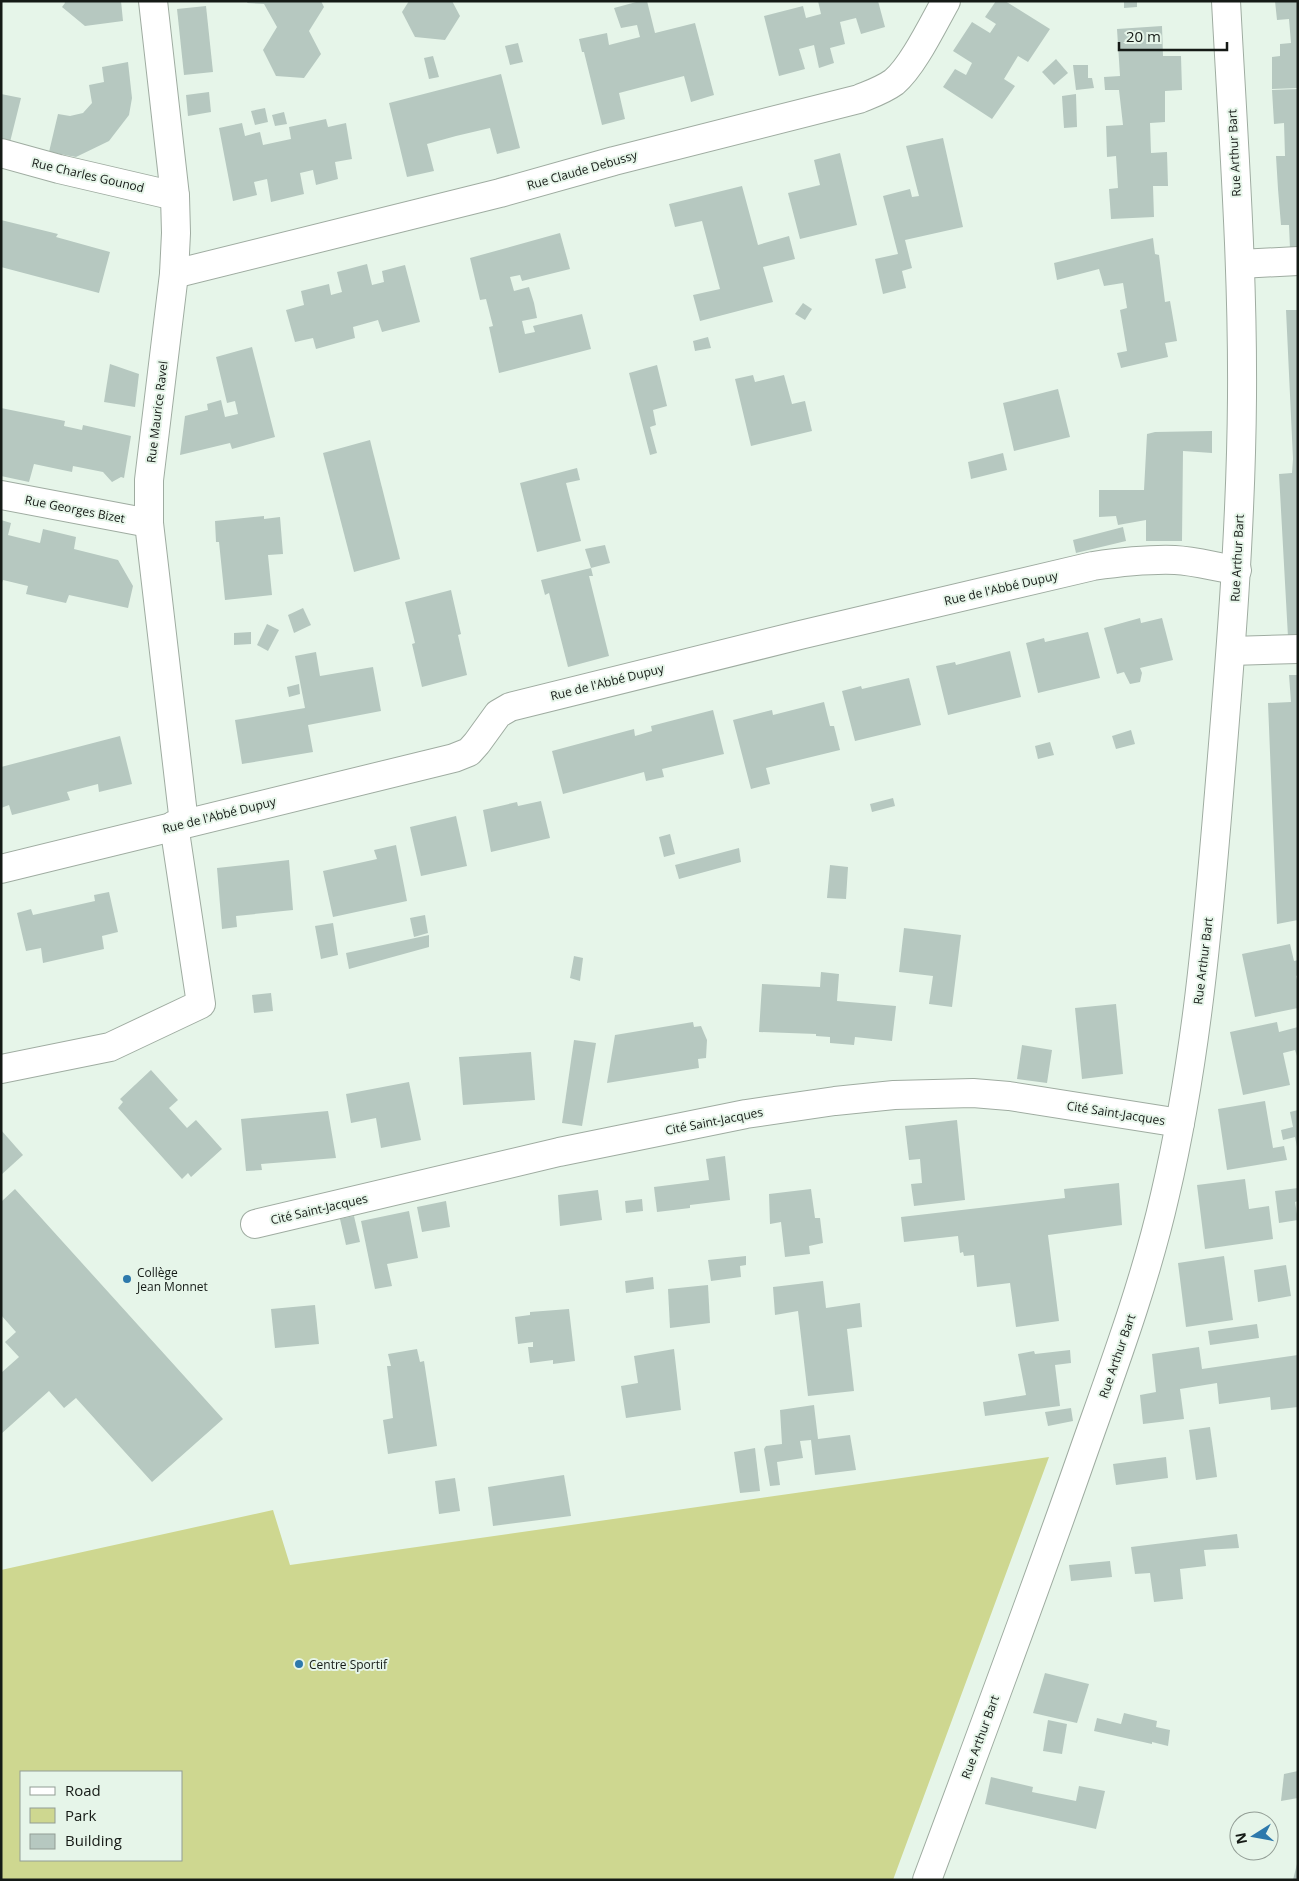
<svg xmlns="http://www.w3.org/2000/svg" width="1299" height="1881" font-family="'Open Sans',sans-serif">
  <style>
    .green { fill: #ced790; fill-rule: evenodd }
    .building { fill: #b6c8c0 }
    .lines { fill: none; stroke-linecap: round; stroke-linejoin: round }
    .minor-casing { stroke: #9faca1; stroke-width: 30 }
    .minor { stroke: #fff; stroke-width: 28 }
    .poi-dot { fill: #2d79ac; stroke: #e6f5e9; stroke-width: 2 }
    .labels { text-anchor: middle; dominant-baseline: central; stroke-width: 4; stroke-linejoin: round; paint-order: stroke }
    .street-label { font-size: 12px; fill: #151a16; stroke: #e6f5e9 }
    .poi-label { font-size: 12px; fill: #151a16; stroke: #e6f5e9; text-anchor: start }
  </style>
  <rect width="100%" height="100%" fill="#e6f5e9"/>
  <!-- green -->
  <path class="green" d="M1049,1457L893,1880H1V1570L273,1510L290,1565ZM21,1772H181V1860H21Z"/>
  <!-- building -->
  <g class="building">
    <path d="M64,1H121L123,21L85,26L62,7L65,3Z"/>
    <path d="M248,1H321L324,7L309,31L321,54L304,78L276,76L263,50L277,27L264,4L247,3Z"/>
    <path d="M409,1H452L460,16L445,40L415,37L402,12Z"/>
    <path d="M640,1H647L655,33L695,23L714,95L691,102L684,76L619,93L625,119L602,125L584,52H582L579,39L607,33L609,45L640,37L637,25L621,28L614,8Z"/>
    <path d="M818,1H878L885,27L861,34L856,18L840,22L845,44L830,48L834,63L819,68L814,45L799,49L805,69L779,76L764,16L803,6L806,18L821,14Z"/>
    <path d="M996,1H1005L1050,29L1028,62L1018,56L1004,79L1015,86L992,119L943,87L955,69L966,75L972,63L953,51L972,22L990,33L996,24L985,17Z"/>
    <path d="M1124,1H1137V7L1124,8Z"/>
    <path d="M1275,1H1298V88L1272,89V57L1280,56V44L1291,43L1289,19L1277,20Z"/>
    <path d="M206,6L213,72L184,75L177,9Z"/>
    <path d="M1162,26L1163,56H1181L1182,90L1165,91V122L1150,123L1151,153L1167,152L1168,186H1153L1154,217L1111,219L1109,189L1118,188L1116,156L1107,157L1106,126L1123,125L1119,90H1105L1104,77L1120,76L1117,29Z"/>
    <path d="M518,43L523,62L510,65L505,46Z"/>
    <path d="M433,56L439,77L429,79L424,58Z"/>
    <path d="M1056,59L1068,73L1054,85L1042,72Z"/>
    <path d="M128,62L132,98L129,115L109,141L76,157L49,152L58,114L70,116L83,113L92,103L89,85L104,82L102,67Z"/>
    <path d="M1073,65H1088V78H1092L1094,88L1076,90Z"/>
    <path d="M501,74L520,148L497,154L490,128L456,136L427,144L434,171L407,177L389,103Z"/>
    <path d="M1298,89V249H1290L1289,225H1281L1278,189L1276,156H1285L1284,123L1274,124L1272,90Z"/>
    <path d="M209,92L211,112L188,116L186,95Z"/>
    <path d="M1,94L21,98L10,142L1,140Z"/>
    <path d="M1076,94L1077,127L1064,128L1062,96Z"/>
    <path d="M265,108L268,122L255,125L251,111Z"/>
    <path d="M284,112L287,124L275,126L272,115Z"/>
    <path d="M326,119L328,127L346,123L352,159L335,162L338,179L316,185L313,170L300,173L304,194L271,202L267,179L254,182L257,195L233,201L219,128L242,123L245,136L260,132L263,145L291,139L289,127Z"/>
    <path d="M943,138L963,227L905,240L912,268L902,271L906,288L883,294L875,259L898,254L883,196L910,189L912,197L919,196L906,146Z"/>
    <path d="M840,153L857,225L800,239L788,193L820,185L814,160Z"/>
    <path d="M742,186L758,245L789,236L795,259L763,267L773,302L700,321L693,295L720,289L702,221L675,227L669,204Z"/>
    <path d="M1,220L58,234L56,237L110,252L99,293L1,267Z"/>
    <path d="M560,233L570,269L522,281L520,275L510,277L514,291L529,287L534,303L537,318L522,321L525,334L535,332L533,326L582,314L591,349L499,373L489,327L493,326L486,299L480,300L470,258Z"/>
    <path d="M1153,238L1155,254L1159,255L1165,302L1170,301L1177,341L1165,343L1168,357L1121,368L1117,353L1127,351L1120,310L1127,308L1123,283L1104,286L1099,269L1057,280L1054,263Z"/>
    <path d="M367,264L372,285L384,282L382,271L405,265L420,322L382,332L378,320L353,327L355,338L316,349L313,338L295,342L286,310L304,305L301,291L329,284L331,295L342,292L337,272Z"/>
    <path d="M803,303L812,309L805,320L795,314Z"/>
    <path d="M1286,310H1298V637H1288L1279,474L1292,473L1293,459Z"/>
    <path d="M708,337L711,348L695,351L693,341Z"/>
    <path d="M252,347L275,437L232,449L230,443L180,455L185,416L208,410L207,404L221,400L225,417L238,414L235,401L227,403L216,357Z"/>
    <path d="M110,364L139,374L135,407L104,402Z"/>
    <path d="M657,365L667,406L653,410L656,425L650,427L657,453L650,455L629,373Z"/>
    <path d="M753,375L755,382L784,375L792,404L805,401L812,431L751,446L735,379Z"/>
    <path d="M1058,389L1070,437L1014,451L1003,403Z"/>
    <path d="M1,408L65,421L64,426L82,430L83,425L131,436L124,478L121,477L112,482L103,472L73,466L72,472L34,464L29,482L1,476Z"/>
    <path d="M1212,431V453L1183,451L1182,541H1146V520L1118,525L1116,516L1099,517V490H1144L1147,434L1155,432Z"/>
    <path d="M370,440L400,559L354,572L323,453Z"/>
    <path d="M1003,453L1007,470L971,479L968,462Z"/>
    <path d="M577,468L580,480L566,483L581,541L537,552L520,483Z"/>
    <path d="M264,516V519L280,517L283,554L268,555L272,595L225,600L219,542H216L215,521Z"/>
    <path d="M1,520L11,523L8,535L40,543L43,529L76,537L74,549L118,560L133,586L128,608L69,595L66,603L26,594L28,586L3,580L1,585Z"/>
    <path d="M1123,527L1126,541L1076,553L1073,540Z"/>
    <path d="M605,545L610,563L591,568L585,549Z"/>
    <path d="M591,568L593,576H589L609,656L568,667L549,593L545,595L541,580Z"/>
    <path d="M451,590L461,634L458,635L467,675L422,687L412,644L415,643L405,602Z"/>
    <path d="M303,608L311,625L294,633L288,615Z"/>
    <path d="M1140,618L1141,623L1162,618L1173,660L1140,668L1142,673L1140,682L1130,684L1124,672L1117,674L1104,628Z"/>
    <path d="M267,624L279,630L268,651L257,645Z"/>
    <path d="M251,632V644L234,645V633Z"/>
    <path d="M1088,632L1100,678L1038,693L1026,643L1044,638L1045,642Z"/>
    <path d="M1010,651L1021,697L948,715L936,666L955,662L956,665Z"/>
    <path d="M316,652L320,676L373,667L381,711L308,725L313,752L242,764L235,720L305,708L295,656Z"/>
    <path d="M1289,675H1298V920L1277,924L1268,703L1291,702Z"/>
    <path d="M909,678L921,725L855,741L842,691L861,686L862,689Z"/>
    <path d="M299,684L300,694L289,697L287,687Z"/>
    <path d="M824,702L830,726H834L840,750L766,768L770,784L751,789L733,720L772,710L773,715Z"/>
    <path d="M713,710L724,754L662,769L664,777L646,781L644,772L563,794L552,751L634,729L635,736L652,731L651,726Z"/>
    <path d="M1131,730L1135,744L1116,749L1112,736Z"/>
    <path d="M120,736L132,784L99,792L98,784L67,792L70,800L12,815L9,805L1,808V767Z"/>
    <path d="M1050,742L1054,755L1038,759L1035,746Z"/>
    <path d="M893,798L895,806L872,812L870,804Z"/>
    <path d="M541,801L550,838L491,852L483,810L517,802L518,806Z"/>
    <path d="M456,816L467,866L421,876L410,827Z"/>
    <path d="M670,834L675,854L664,857L659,837Z"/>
    <path d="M396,845L407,901L333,917L323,871L377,859L374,850Z"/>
    <path d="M739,848L741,862L679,879L675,865Z"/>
    <path d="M289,860L293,910L236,916L237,927L222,929L217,868Z"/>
    <path d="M830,865L848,867L846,899L827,898Z"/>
    <path d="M109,892L118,932L102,936L104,949L43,963L41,948L26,951L17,913L31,909L33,915L95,901L94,895Z"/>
    <path d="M425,915L428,933L414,937L410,918Z"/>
    <path d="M333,923L338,955L321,959L315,926Z"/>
    <path d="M904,928L961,935L952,1007L929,1004L933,976L899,972Z"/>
    <path d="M429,935V947L349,969L346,953Z"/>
    <path d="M1290,944L1294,961L1298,960V975L1296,976L1298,984V1008L1255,1017L1242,954Z"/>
    <path d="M574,956L583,958L580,981L570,978Z"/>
    <path d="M821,972L839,974L837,1001L896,1006L892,1041L855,1037L854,1045L830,1043V1037L816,1036V1034L759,1032L762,984L820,987Z"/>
    <path d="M271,993L273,1011L254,1013L252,995Z"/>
    <path d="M1116,1004L1123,1074L1082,1079L1075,1008Z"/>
    <path d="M693,1022L694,1027L701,1026L707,1040L706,1058L698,1059L699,1068L607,1083L615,1035Z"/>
    <path d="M1277,1022L1279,1032L1298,1027V1059L1295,1050L1283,1053L1290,1085L1243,1095L1230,1032Z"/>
    <path d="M574,1040L596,1043L582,1126L562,1123Z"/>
    <path d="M1022,1045L1052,1050L1047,1083L1017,1079Z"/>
    <path d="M531,1052L535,1100L463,1105L459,1057Z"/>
    <path d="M151,1070L178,1100L169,1108L187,1128L196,1120L222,1149L191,1177L188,1173L182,1179L118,1108L123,1102L120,1099Z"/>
    <path d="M409,1082L421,1140L381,1148L376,1118L351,1123L346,1094Z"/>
    <path d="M1265,1101L1273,1148L1284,1146L1287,1160L1227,1170L1218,1109Z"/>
    <path d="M1298,1110V1147H1297L1295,1137L1283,1140L1281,1130L1293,1127L1290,1112Z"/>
    <path d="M328,1111L336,1158L261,1164L262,1170L246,1171L241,1119Z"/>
    <path d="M957,1120L965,1200L914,1206L911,1184L922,1183L920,1159L909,1160L905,1126Z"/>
    <path d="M1,1130L23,1155L1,1175Z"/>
    <path d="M725,1156L730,1200L690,1205V1208L657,1212L654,1187L709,1180L706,1159Z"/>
    <path d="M1245,1179L1249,1209L1269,1206L1273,1239L1205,1249L1197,1185Z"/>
    <path d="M1119,1183L1122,1225L1048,1235L1059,1321L1016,1327L1010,1283L977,1287L974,1255L964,1256L963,1252L960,1253L958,1236L904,1242L901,1217L1065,1198L1064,1189Z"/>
    <path d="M1298,1188V1201L1295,1202L1298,1220L1279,1223L1275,1191Z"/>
    <path d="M15,1189L223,1419L152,1482L76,1398L64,1408L49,1391L1,1434V1373L19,1357L5,1342L16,1332L1,1315V1202Z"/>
    <path d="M811,1189L815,1218H820L823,1243L809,1246L810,1254L785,1257L781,1222L770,1224L769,1194Z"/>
    <path d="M598,1190L602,1220L560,1226L558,1195Z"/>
    <path d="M642,1199L643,1211L626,1213L625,1201Z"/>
    <path d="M446,1201L450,1227L422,1232L417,1207Z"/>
    <path d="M409,1211L418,1258L387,1264L392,1286L375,1289L361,1221Z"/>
    <path d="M354,1216L360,1242L346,1245L340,1219Z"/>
    <path d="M746,1256V1265L740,1266L741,1277L711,1281L708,1260Z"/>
    <path d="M1224,1256L1233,1320L1186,1327L1178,1263Z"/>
    <path d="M1286,1265L1291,1296L1258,1302L1254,1270Z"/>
    <path d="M653,1277L654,1289L626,1293L625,1281Z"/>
    <path d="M823,1281L826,1308L860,1303L862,1327L847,1329L854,1391L808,1396L798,1311L775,1315L773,1287Z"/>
    <path d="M708,1285L710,1323L670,1328L668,1289Z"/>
    <path d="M315,1305L319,1344L275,1348L271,1309Z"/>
    <path d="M569,1309L575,1361L553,1364V1360L530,1363L528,1347H533V1342L518,1344L515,1317L530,1315V1312Z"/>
    <path d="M1257,1324L1259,1338L1210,1345L1208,1331Z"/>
    <path d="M1199,1347L1202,1369L1298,1355V1407L1271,1410L1270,1397L1219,1404L1217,1383L1180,1389L1184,1419L1143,1424L1140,1395L1156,1392L1152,1354Z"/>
    <path d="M417,1349L420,1362L424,1361L437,1446L388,1454L383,1420L393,1418L387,1366H391L388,1354Z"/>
    <path d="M674,1349L681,1410L626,1418L621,1386L638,1383L634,1356Z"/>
    <path d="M1070,1350L1071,1363L1055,1365L1060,1406L985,1416L983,1402L1026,1395L1018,1354L1034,1351L1035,1354Z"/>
    <path d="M814,1405L818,1439L850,1435L856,1470L815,1475L811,1440L800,1441L803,1458L777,1462L780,1485L770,1486L764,1449L766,1446L782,1444L780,1410Z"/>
    <path d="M1071,1408L1073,1421L1048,1426L1045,1412Z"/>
    <path d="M1210,1427L1217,1477L1196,1480L1189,1430Z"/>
    <path d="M755,1448L760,1491L740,1493L734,1452Z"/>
    <path d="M1166,1457L1168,1478L1116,1485L1113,1464Z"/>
    <path d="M564,1475L571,1516L493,1526L488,1487Z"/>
    <path d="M455,1478L460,1511L439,1514L435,1481Z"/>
    <path d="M1237,1534L1239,1548L1204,1550L1206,1566L1180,1569L1183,1599L1154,1602L1150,1573L1135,1574L1131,1547Z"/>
    <path d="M1110,1561L1112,1577L1071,1581L1069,1565Z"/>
    <path d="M1045,1673L1089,1684L1077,1723L1033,1713Z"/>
    <path d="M1124,1713L1157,1721L1156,1727L1170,1730L1168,1746L1152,1742V1744L1094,1731L1097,1718L1121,1724Z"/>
    <path d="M1048,1720L1067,1724L1062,1754L1043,1751Z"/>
    <path d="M1298,1771V1798L1281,1801L1284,1774Z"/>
    <path d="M991,1777L1033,1787L1032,1792L1076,1801L1079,1786L1105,1791L1096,1829L985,1804Z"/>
    <path d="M1297,1864L1298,1880H1293Z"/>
  </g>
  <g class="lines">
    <defs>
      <g id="minor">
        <path d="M153,1L175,196L176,233L174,274L149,480V523L184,823"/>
        <path d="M1,153L59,169L175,196"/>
        <path d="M1240,264L1298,261"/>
        <path d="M174,274L500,193L614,161L859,99C871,94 883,90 894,82C913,66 933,24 946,1"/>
        <path d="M1,495L149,523"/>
        <path d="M1231,651L1298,649"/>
        <path d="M1,869L454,758L469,752L477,743L498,714L510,707L800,635L1093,566C1121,562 1147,559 1175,560C1195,561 1216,567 1237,570"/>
        <path d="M1,1069L110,1047L201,1004L174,825"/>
        <path d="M255,1224L559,1152L746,1114L835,1101L894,1095L973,1093L1009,1096L1180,1123"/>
        <path d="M927,1880C980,1738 1033,1596 1083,1453C1113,1368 1145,1283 1165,1195C1196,1063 1208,927 1219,793C1230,661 1241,530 1242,397C1243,265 1233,133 1226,1"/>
      </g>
    </defs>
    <!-- minor casing -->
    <use href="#minor" class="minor-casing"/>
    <!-- minor -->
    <use href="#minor" class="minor"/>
  </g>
  <!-- markers -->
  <g class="poi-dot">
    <circle cx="127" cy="1279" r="5"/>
    <circle cx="299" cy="1664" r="5"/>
  </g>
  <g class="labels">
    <!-- street labels -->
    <g class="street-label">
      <text transform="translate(1234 153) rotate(-93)">Rue Arthur Bart</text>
      <text transform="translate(582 170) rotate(-16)">Rue Claude Debussy</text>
      <text transform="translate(88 175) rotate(13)">Rue Charles Gounod</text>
      <text transform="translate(157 412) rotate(-83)">Rue Maurice Ravel</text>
      <text transform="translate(75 509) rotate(11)">Rue Georges Bizet</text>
      <text transform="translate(1237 558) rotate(-87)">Rue Arthur Bart</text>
      <text transform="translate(1001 588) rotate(-13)">Rue de l'Abbé Dupuy</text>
      <text transform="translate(607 682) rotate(-14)">Rue de l'Abbé Dupuy</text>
      <text transform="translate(219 815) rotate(-14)">Rue de l'Abbé Dupuy</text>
      <text transform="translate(1203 961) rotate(-83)">Rue Arthur Bart</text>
      <text transform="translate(1116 1113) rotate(9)">Cité Saint-Jacques</text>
      <text transform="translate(714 1121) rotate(-11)">Cité Saint-Jacques</text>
      <text transform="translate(319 1209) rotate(-13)">Cité Saint-Jacques</text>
      <text transform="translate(1117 1356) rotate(-71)">Rue Arthur Bart</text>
      <text transform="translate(980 1737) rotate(-70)">Rue Arthur Bart</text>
    </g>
    <!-- poi labels -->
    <g class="poi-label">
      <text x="137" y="1272">Collège<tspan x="137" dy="14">Jean Monnet</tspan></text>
      <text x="309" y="1664">Centre Sportif</text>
    </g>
  </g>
  <!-- border -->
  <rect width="1299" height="1881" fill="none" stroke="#151a16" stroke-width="5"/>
  <!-- legend -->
  <rect x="20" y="1771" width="162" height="90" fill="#e6f5e9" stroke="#929d95"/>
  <rect x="30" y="1787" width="25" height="8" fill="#ffffff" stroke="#929d95"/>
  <text x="65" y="1796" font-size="15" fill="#151a16">Road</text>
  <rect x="30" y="1808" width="25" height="15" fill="#ced790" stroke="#929d95"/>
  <text x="65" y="1821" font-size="15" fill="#151a16">Park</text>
  <rect x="30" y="1834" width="25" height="15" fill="#b6c8c0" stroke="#929d95"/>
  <text x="65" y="1846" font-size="15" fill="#151a16">Building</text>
  <!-- north arrow -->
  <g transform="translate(1254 1836) rotate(259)"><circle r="24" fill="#e6f5e9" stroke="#929d95"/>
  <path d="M0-4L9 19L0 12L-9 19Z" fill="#2d79ac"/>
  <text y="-8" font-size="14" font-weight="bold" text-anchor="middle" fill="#151a16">N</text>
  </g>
  <!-- scale -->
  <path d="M1119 42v8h108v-8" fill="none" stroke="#151a16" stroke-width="2.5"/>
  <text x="1126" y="42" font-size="15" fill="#151a16" stroke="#e6f5e9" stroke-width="4" paint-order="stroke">20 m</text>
</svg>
